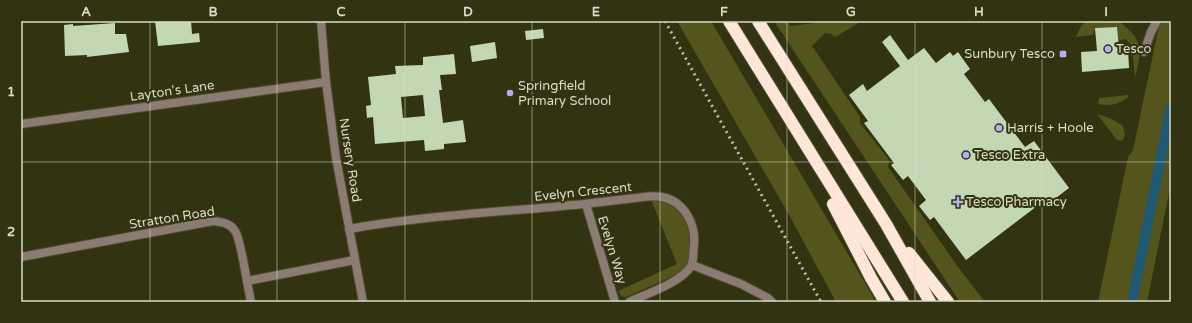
<svg xmlns="http://www.w3.org/2000/svg" width="1192" height="323" font-family="'Varela Round',sans-serif">
  <style>
    .green { fill: #53551c }
    .lines { fill: none; stroke-linecap: round; stroke-linejoin: round }
    .canal { stroke: #1f5973; stroke-width: 10 }
    .building { fill: #c3d7b4; fill-rule: evenodd }
    .minor-casing { stroke: #4d4e2e; stroke-width: 10 }
    .tertiary-casing { stroke: #4d4e2e; stroke-width: 10 }
    .motorway-casing { stroke: #4d4e2e; stroke-width: 14 }
    .minor { stroke: #8b7b72; stroke-width: 8 }
    .tertiary { stroke: #8b7b72; stroke-width: 8 }
    .motorway { stroke: #fee6d9; stroke-width: 12 }
    .rail { stroke: #bebfaa; stroke-width: 3; stroke-dasharray: 2 4; stroke-linecap: butt }
    .grid { fill: none; stroke: #dadbc8; stroke-width: 1; stroke-opacity: 0.55 }
    .poi-dot { fill: #b8abf7; stroke: #323311; stroke-width: 1.5 }
    .labels { text-anchor: middle; dominant-baseline: central; stroke-width: 4; stroke-linejoin: round; paint-order: stroke }
    .poi-label { font-size: 13px; fill: #dadbc8; stroke: #323311; text-anchor: start }
    .street-label { font-size: 13px; fill: #dadbc8; stroke: #323311 }
    .neatline { fill: none; stroke: #dadbc8; stroke-width: 1.5 }
    .grid-label { font-size: 13px; text-anchor: middle; font-weight: bold; fill: #dadbc8 }
  </style>
  <rect width="100%" height="100%" fill="#323311"/>
  <!-- green -->
  <g class="green">
    <path d="M677,21H711L876,302H836L788,213Z"/>
    <path d="M774,21H787L790,26L833,21H878L859,23L835,37L831,34L825,33L812,46L860,117V123L889,160L888,167L958,267L985,302H960Z"/>
    <path d="M1087,21C1096,21 1107,19 1116,21C1121,22 1125,26 1129,30C1144,43 1140,60 1135,77L1132,46L1126,39L1118,41L1117,27L1095,28L1093,35L1076,37L1081,26Z"/>
    <path d="M1160,21H1171V183L1147,302H1098L1128,157L1133,150Z"/>
    <path d="M1128,95V97C1119,105 1110,106 1098,104L1099,98Z"/>
    <path d="M1097,114L1110,118L1123,126L1125,135L1122,141L1117,140Z"/>
    <path d="M650,197L674,201L690,220L692,265L676,275L626,297L621,296L618,291L677,264Z"/>
  </g>
  <g class="lines">
    <!-- canal -->
    <path class="canal" d="M1132,302L1171,107"/>
  </g>
  <!-- building -->
  <g class="building">
    <path d="M155,21H191L192,34L199,33L200,42L158,46Z"/>
    <path d="M115,23V34H126L129,52L87,57V55L65,56L64,25L73,24V26Z"/>
    <path d="M1117,27L1119,49H1128L1129,68L1082,72L1081,52L1097,51L1095,28Z"/>
    <path d="M543,29L544,38L526,40L525,31Z"/>
    <path d="M890,35L908,60L924,48L936,63L950,52L953,56L958,52L970,69L964,74L985,102L989,99L1025,147L1034,141L1069,188L1048,204L1045,200L966,260L934,217L930,220L919,206L926,200L908,176L903,180L891,165L894,163L864,123L868,121L849,95L863,84L867,91L900,66L882,42Z"/>
    <path d="M495,42L497,58L472,62L470,46Z"/>
    <path d="M454,54L456,74L440,75L442,90H439L443,123L463,120L466,142L444,144V149L425,151L424,140L375,144L373,117L367,118L366,106L371,105L368,77L396,74L395,66L423,65V57ZM423,95L425,116L403,118L401,97Z"/>
  </g>
  <g class="lines">
    <defs>
      <g id="minor">
        <path d="M1144,52L1151,32L1157,21"/>
        <path d="M21,124L326,82"/>
        <path d="M586,204L615,302"/>
        <path d="M349,229C427,215 506,212 584,204C601,202 618,200 635,198C644,197 654,195 662,197C684,201 696,224 694,245C693,251 694,261 691,266C682,282 646,294 629,302"/>
        <path d="M21,257L213,221C222,222 230,223 235,231C240,238 245,271 247,281L355,260"/>
        <path d="M692,265L741,284L768,298L772,302"/>
        <path d="M247,281L251,302"/>
      </g>
      <path id="tertiary" d="M321,21L326,82L336,158L363,302"/>
      <g id="motorway">
        <path d="M729,21L903,302"/>
        <path d="M758,21L886,224L930,302"/>
        <path d="M833,204L871,278L885,302"/>
        <path d="M909,253L948,302"/>
      </g>
    </defs>
    <!-- minor casing -->
    <use href="#minor" class="minor-casing"/>
    <!-- tertiary casing -->
    <use href="#tertiary" class="tertiary-casing"/>
    <!-- motorway casing -->
    <use href="#motorway" class="motorway-casing"/>
    <!-- minor -->
    <use href="#minor" class="minor"/>
    <!-- tertiary -->
    <use href="#tertiary" class="tertiary"/>
    <!-- motorway -->
    <use href="#motorway" class="motorway"/>
    <!-- rail -->
    <path class="rail" d="M665,21L821,302"/>
  </g>
  <!-- grid -->
  <path class="grid" d="M150,21V302M277,21V302M405,21V302M532,21V302M660,21V302M787,21V302M915,21V302M1042,21V302M21,162H1171"/>
  <!-- markers -->
  <g class="poi-dot">
    <circle cx="1108" cy="49" r="4"/>
    <rect x="1059" y="50" width="8" height="8" rx="2"/>
    <circle cx="510" cy="93" r="4"/>
    <circle cx="999" cy="128" r="4"/>
    <circle cx="966" cy="155" r="4"/>
    <path d="M956 196h4v4h4v4h-4v4h-4v-4h-4v-4h4z"/>
  </g>
  <g class="labels">
    <!-- poi labels -->
    <g class="poi-label">
      <text x="1116" y="49">Tesco</text>
      <text x="1055" y="54" text-anchor="end">Sunbury Tesco</text>
      <text x="518" y="86">Springfield<tspan x="518" dy="15">Primary School</tspan></text>
      <text x="1007" y="128">Harris + Hoole</text>
      <text x="974" y="155">Tesco Extra</text>
      <text x="966" y="202">Tesco Pharmacy</text>
    </g>
    <!-- street labels -->
    <g class="street-label">
      <text transform="translate(172 91) rotate(-8)">Layton's Lane</text>
      <text transform="translate(350 160) rotate(81)">Nursery Road</text>
      <text transform="translate(583 192) rotate(-6)">Evelyn Crescent</text>
      <text transform="translate(172 218) rotate(-9)">Stratton Road</text>
      <text transform="translate(612 250) rotate(73)">Evelyn Way</text>
    </g>
  </g>
  <!-- border -->
  <rect width="1192" height="323" fill="none" stroke="#323311" stroke-width="44"/>
  <rect x="22" y="22" width="1148" height="279" class="neatline"/>
  <g class="grid-label">
    <text x="86" y="16">A</text>
    <text x="213" y="16">B</text>
    <text x="341" y="16">C</text>
    <text x="468" y="16">D</text>
    <text x="596" y="16">E</text>
    <text x="724" y="16">F</text>
    <text x="851" y="16">G</text>
    <text x="979" y="16">H</text>
    <text x="1106" y="16">I</text>
    <text x="11" y="96">1</text>
    <text x="11" y="236">2</text>
  </g>
</svg>
